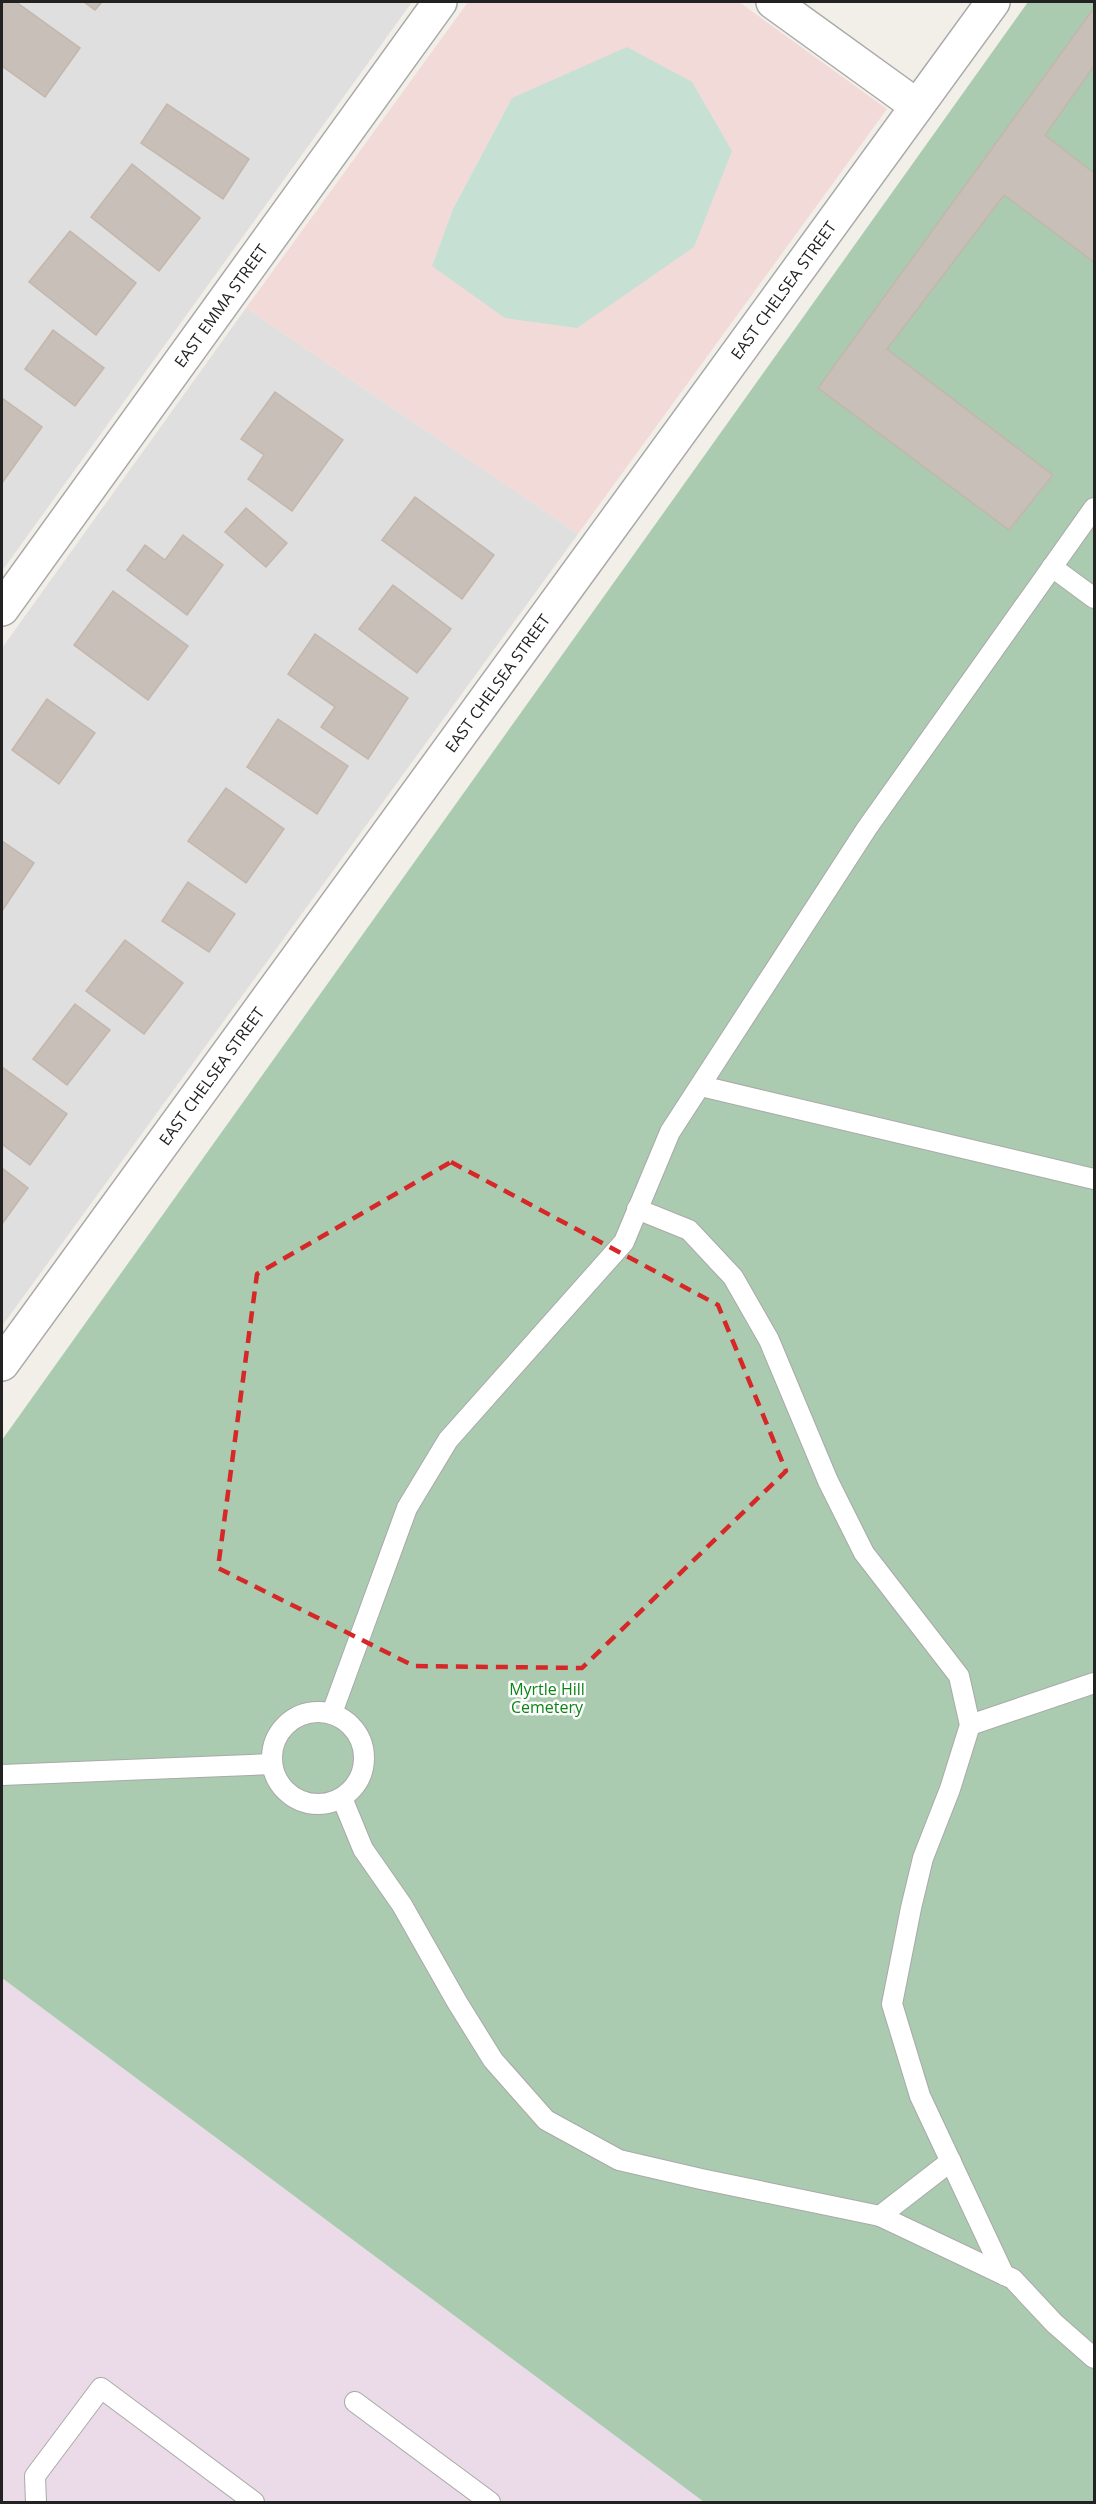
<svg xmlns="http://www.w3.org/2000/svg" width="1096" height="2504" font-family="'Open Sans',sans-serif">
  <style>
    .residential { fill: #e0dfdf }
    .commercial { fill: #f2dad9; fill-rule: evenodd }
    .industrial { fill: #ebdbe8 }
    .wetland { fill: #c6e0d4 }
    .cemetery { fill: #aacbaf }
    .building { fill: #c7bfb8; stroke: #c4b6ab; stroke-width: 1.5 }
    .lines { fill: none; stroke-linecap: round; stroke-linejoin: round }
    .lane-casing { stroke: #a9a9a9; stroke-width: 22 }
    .street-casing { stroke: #a9a9a9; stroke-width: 36 }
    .lane { stroke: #fff; stroke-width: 20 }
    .street { stroke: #fff; stroke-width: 33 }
    .marked { fill: none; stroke: #d62828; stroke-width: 4.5; stroke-dasharray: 12 8; stroke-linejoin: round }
    .labels { text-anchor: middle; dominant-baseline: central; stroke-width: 5; stroke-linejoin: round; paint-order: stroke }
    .street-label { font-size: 16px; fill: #222; stroke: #fff }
    .park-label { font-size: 16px; fill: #0c8416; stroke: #fff }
  </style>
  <rect width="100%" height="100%" fill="#f2efe9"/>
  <!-- residential -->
  <g class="residential">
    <path d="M2,2H412L2,571Z"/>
    <path d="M246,308L578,534L2,1326V648Z"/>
  </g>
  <!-- commercial -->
  <path class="commercial" d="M468,2H739L887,109L578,534L246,308ZM512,98L432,266L453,209Z"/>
  <!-- industrial -->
  <path class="industrial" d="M2,1978L704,2502H2Z"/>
  <!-- wetland -->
  <path class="wetland" d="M627,47L692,82L732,151L694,247L577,328L505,318L432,266L453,209L512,98Z"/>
  <!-- cemetery -->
  <path class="cemetery" d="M1028,2H1094V2502H704L2,1978V1440Z"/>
  <!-- building -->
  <g class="building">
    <path d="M4,2H16L80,48L45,97L2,66V5Z"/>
    <path d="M84,2H102L95,10Z"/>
    <path d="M1094,8V66L1045,135L1094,173V262L1004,195L887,349L1053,475L1009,530L818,388Z"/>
    <path d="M167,104L249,159L223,199L141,143Z"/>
    <path d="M132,164L200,218L159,271L91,217Z"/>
    <path d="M70,231L136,283L96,335L29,282Z"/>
    <path d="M53,330L104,368L75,406L25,369Z"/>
    <path d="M275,392L343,440L292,511L248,479L264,455L241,439Z"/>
    <path d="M2,398L42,427L2,483Z"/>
    <path d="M415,497L494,555L462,599L382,540Z"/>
    <path d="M246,508L287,543L266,567L225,532Z"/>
    <path d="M183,535L223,565L187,615L127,570L145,545L165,560Z"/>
    <path d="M393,585L451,629L417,673L359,629Z"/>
    <path d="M113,591L188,646L148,700L74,645Z"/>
    <path d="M315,634L408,698L368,759L321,727L335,707L288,674Z"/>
    <path d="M47,699L95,733L59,784L12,750Z"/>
    <path d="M278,719L348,766L317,814L247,767Z"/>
    <path d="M226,788L284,829L246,883L188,841Z"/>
    <path d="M2,841L34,863L2,911Z"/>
    <path d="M188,882L235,914L209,952L162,921Z"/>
    <path d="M125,940L183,983L144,1034L86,991Z"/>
    <path d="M75,1004L110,1030L67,1085L33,1059Z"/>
    <path d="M2,1067L67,1114L30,1165L2,1144Z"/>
    <path d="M2,1168L28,1188L2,1224Z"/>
  </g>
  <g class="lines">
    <defs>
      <g id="lane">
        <path d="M1052,567L1094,598"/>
        <path d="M701,1086L1094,1179"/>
        <path d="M637,1209L689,1230L733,1277L769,1340L828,1481L864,1553L959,1676L970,1725L950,1789L923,1858L911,1908L892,2004L920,2096L1004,2275"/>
        <circle cx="318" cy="1758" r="46"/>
        <path d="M332,1713L407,1508L448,1440L624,1242L670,1132L867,828L1094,508"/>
        <path d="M970,1725L1094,1683"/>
        <path d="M2,1775L272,1764"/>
        <path d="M342,1798L363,1849L402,1905L457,2002L493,2060L546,2120L619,2160L701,2179L880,2216L1013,2279L1054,2323L1094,2358"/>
        <path d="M880,2216L951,2161"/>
        <path d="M355,2402L490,2502"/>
        <path d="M36,2502L35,2476L101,2388L254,2502"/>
      </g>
      <g id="street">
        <path d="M773,2L917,106"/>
        <path id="s1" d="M2,609L440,2"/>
        <path id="s2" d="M2,1364L993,2"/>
      </g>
    </defs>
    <!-- lane casing -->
    <use href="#lane" class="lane-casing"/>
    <!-- street casing -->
    <use href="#street" class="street-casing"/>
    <!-- lane -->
    <use href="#lane" class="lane"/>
    <!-- street -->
    <use href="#street" class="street"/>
  </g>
  <!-- marked area -->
  <path class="marked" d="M451,1162L718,1305L786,1471L582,1668L414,1666L218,1568L257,1274Z"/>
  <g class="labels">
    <!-- street labels -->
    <g class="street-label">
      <text stroke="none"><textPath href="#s2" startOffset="1328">EAST CHELSEA STREET</textPath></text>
      <text stroke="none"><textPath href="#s1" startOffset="374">EAST EMMA STREET</textPath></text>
      <text stroke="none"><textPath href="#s2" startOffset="842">EAST CHELSEA STREET</textPath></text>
      <text stroke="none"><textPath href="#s2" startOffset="356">EAST CHELSEA STREET</textPath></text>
    </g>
    <!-- park labels -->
    <g class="park-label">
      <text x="547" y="1689">Myrtle Hill<tspan x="547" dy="18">Cemetery</tspan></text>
    </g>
  </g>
  <!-- border -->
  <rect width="1096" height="2504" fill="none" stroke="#222222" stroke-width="6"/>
</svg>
